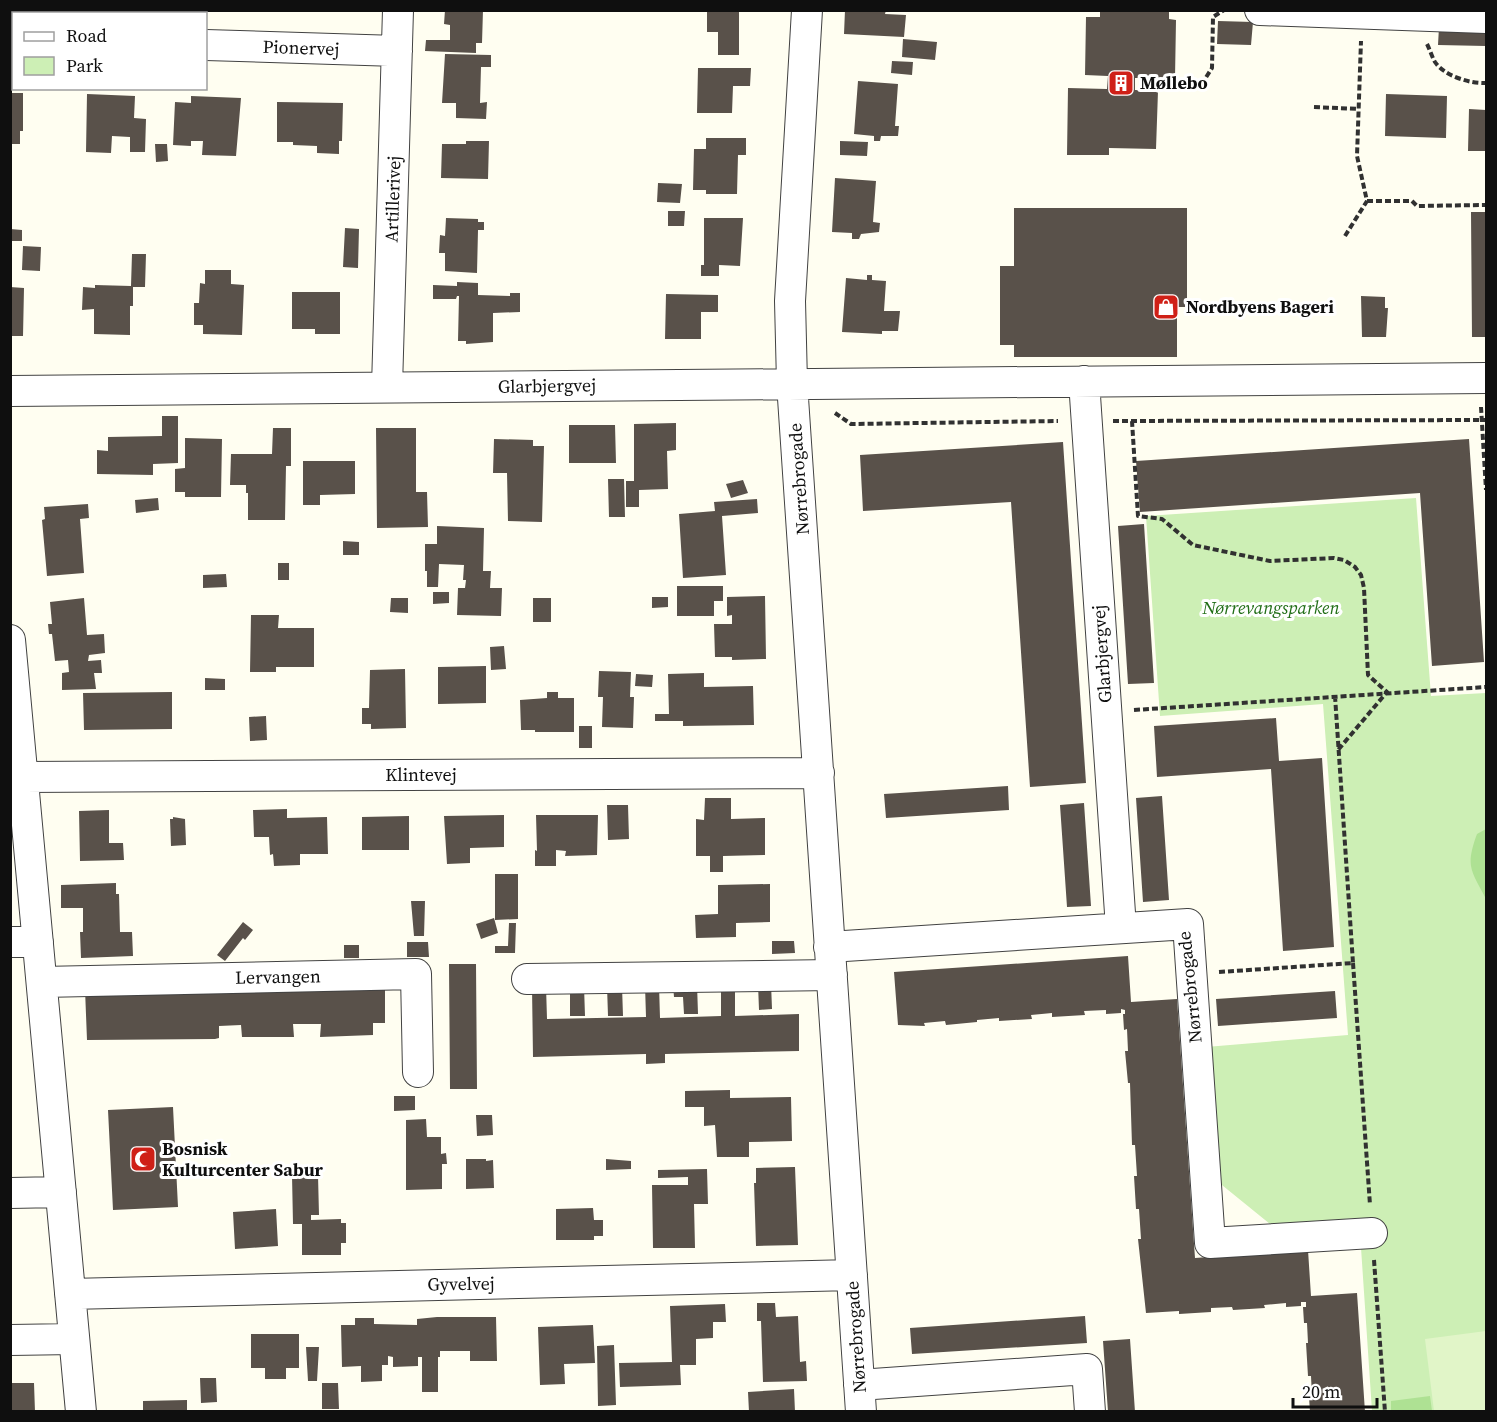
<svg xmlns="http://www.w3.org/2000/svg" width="1497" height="1422" font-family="'Source Serif 4',serif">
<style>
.green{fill:#cdefb5}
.forest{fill:#aee193}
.pitch{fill:#e1f5c8}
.building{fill:#59514a}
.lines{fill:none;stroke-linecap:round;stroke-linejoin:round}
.minor-casing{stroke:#424242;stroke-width:32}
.path{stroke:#313131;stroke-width:4;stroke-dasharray:6 3;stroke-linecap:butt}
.minor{stroke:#fff;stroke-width:30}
.labels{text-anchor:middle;stroke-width:6;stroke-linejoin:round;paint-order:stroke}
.street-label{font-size:18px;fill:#0f0f0f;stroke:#fff}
.poi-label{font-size:18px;font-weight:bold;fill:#0f0f0f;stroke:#fff;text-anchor:start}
.park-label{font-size:18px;font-style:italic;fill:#216e17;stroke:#fff}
</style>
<rect width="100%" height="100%" fill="#fffef1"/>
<path class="green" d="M1416 498 1431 696 1486 693V1411H1372L1359 1218 1270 1224 1217 1181 1206 1047 1348 1035 1323 704 1160 716 1146 516Z"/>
<path class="forest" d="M1486 829V899C1471 870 1465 867 1477 834Z
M1430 1396 1432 1411H1391V1401Z"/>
<path class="pitch" d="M1486 1331V1411H1434L1425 1339Z"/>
<path class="building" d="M164 10H181V14H164Z
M445 10H483L482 43H476V53L425 51 426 40H450V25L444 24Z
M707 10H739V55H718V32H707Z
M845 10H886L885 14 906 15 904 37 844 34Z
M1100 10H1169V19L1176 20 1175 78H1135V90L1158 91 1156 149 1109 148V155H1067L1068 88 1107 89 1108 76 1085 75 1086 17H1100Z
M1218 21 1253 22 1251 45 1217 44Z
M1439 27 1486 29V46L1438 45Z
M903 39 937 42 935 60 902 57Z
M445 54 491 55V67H481L480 103 487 102 486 119 456 118V103H442Z
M892 61 913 62 912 75 891 73Z
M698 68H751L750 86H733L732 113H697Z
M858 81 898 84 895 126H899L898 136H881L880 141H874V136L854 134Z
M10 93H23V131H20V144H10Z
M87 94 135 96 134 118 146 119 145 152H130V137L112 136 111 153 86 152Z
M1386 94 1447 96 1446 138 1385 136Z
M191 96 241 98 236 156 202 155 203 141H191V146L173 145 175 102 191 103Z
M277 102 343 103 342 141H339V154L317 153V146L293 145V142H277Z
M1469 109 1486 110V151H1468Z
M706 138H746V155H738L737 194H706V190H693L694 149H706Z
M466 141H489L488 179 441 178 442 144H466Z
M840 141 868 142 867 156 840 155Z
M155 144H167L168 161 156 162Z
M835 178 876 181 873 222 880 223 879 232 861 234 859 239H852V233L832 232Z
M658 183 682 184 680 203 657 202Z
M1014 208H1187V307H1177V357H1014V345H1000V266H1014Z
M668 211H685L684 226H668Z
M1471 212H1486V337H1472Z
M446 218 478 219V222H484V230H478L477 273 445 271V253H439L440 235 445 236Z
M704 218H743L740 266 719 265V276H701V265H704Z
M345 228 359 229 358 268 343 267Z
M10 229 22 230V241H10Z
M23 246 41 247 40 271 22 270Z
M132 254H146L145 287H133V306H130V335L94 334V309L82 310 83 287 95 288V285L131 286Z
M205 270H231V284L244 285 242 335 203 334V325H194V303H199L200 283 205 284Z
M867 275H872V280L886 281 884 311H900L898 331H882V334L842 332 846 278 867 280Z
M457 282 478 283V295L510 296V293H520V312L493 313V342L466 344V341H458L459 296H457L456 299H433V285L457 286Z
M10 287 24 288 23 336H10Z
M292 292H340V334H315V329H292Z
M666 294 718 295V312H701V339H665Z
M1361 296 1385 297V308H1388L1386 337H1362Z
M162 416H178V463L153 464V475L97 474V450L108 451V437L162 436Z
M676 423V450L667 451 668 489 639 490V507H626V481H634V424Z
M569 425H615L616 463H569Z
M273 428H291V466H286L285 520H248V493H246V485H230L231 454H272Z
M376 428H416V492H427L428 527 377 528Z
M185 438 222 439 221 497H185V492H175V469L185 468Z
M494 439 533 440V446H544L542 522 508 521 507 473H493Z
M1469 439 1484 662 1432 666 1420 493 1140 512 1136 461Z
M1063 442 1086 783 1030 787 1011 502 863 511 860 455Z
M303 461H355V494L320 495V505H303Z
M608 479H624L625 517H609Z
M743 480 748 493 731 498 726 484Z
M158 498 159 510 136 513 135 500Z
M757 499 758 513 722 516 726 575 683 578 679 514 715 511 714 502Z
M88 504 89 518 80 519 84 573 47 576 42 520 45 519 44 507Z
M1144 524 1154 683 1128 684 1118 526Z
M437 526 484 528 483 571H491L490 588H502L501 616 457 615 458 588H465L466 580H463L464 565 439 564 438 587H427V571H425V544H437Z
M343 541 359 542V555H343Z
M278 563H289V580H278Z
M226 574 227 587 203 588V575Z
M677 586H723V601H714V616H677Z
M433 592H449V603L433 604Z
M765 596 766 659 732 660V657H715L714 624H732V615L727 616V597Z
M652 597H668V607L652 608Z
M84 598 87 635 104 634 105 653 89 655 88 661 101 660 102 673H94L96 689 62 690V673L69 672 68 660 55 661 52 634H49L48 624H52L50 602Z
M391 598H408V613L390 612Z
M533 598H551V622H533Z
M251 615H279L278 628H314V667H276V672H250Z
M504 646 506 669 491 670 490 647Z
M486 666V703L438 704V667Z
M405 669 406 728 371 729V724H362V708H369L370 670Z
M599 671 631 672 630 697H634L633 728 602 727 603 697H598Z
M704 673V687L753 686 754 725 683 726V721H655V714H669L668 674Z
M636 674 653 675 652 687 635 686Z
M205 678 225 679V690H205Z
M172 692V729L84 730 83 693Z
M547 692H558V698H574V732H535V730H521L520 700 547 698Z
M266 716 267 740 250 741 249 717Z
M1276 718 1279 761 1322 758 1334 947 1283 951 1271 769 1157 777 1154 726Z
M579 726H592V748H579Z
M1008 786 1009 810 886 818 884 794Z
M1162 796 1169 900 1143 902 1136 798Z
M705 798H731V819L765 818V855L723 856V872H710V856H696V819L704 820Z
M1084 803 1091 906 1067 907 1060 805Z
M607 805H628L629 839 608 840Z
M287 809V818L327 817 328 854H300V865L274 866 273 854 270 855 269 837H254L253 810Z
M109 810V843H123L124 860 80 861 79 811Z
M504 815V847L470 848V863L447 864 444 816Z
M536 815H598L597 855 565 856 566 851 556 850V866H535V850L537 851Z
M409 816V850H362V817Z
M173 817 185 819 186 845 171 846 170 819H173Z
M495 874H518V919L495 920Z
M116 883V894H119L120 932H132L133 956 81 958 80 932H83V908H61V885Z
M770 884V922L736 923V937L696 938 695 915 718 914V885Z
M411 901H425L424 936H414Z
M494 918 498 933 481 939 476 924Z
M243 922 253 930 245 940 243 938 225 961 217 955Z
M509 923H516L515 953H495V946H508Z
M772 941H794L795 953 772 954Z
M407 942H428L429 957H407Z
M344 945H359V958H344Z
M1128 956 1131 1002 1177 999 1195 1258 1308 1250 1311 1296 1357 1293 1365 1412H1310L1309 1397 1312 1396 1311 1376H1308L1306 1343H1308L1307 1323H1304L1303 1307H1306V1302H1301V1306L1286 1307V1303L1264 1305 1265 1308 1233 1310 1232 1307 1211 1308V1312L1179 1314V1311L1146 1313 1138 1239H1141L1139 1209H1136L1134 1176H1137L1135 1145H1132L1130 1083H1128L1125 1051H1128L1127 1029 1124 1030 1123 1014H1125V1010L1121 1009V1013L1106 1014V1010L1084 1011 1085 1015 1052 1017V1013L1031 1015 1032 1019 999 1021V1018L977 1020V1022L946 1025 945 1021 924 1023 925 1026 898 1025 894 972Z
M449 964H476L477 1089H450Z
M771 983 772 1009 759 1010 758 984Z
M697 984 698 1014H684L683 997H674L673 985Z
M721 984H735V1016L799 1014V1051L665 1054V1063L646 1064V1054L533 1057 532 987 546 986 547 1019 646 1017 645 985H659L660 1018 721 1016Z
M570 986H584L585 1016H570Z
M607 986H622L623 1016H608Z
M85 989 385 990V1023H373V1035L320 1037 321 1024H293L294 1037H242L241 1025 219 1026V1038L215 1039 87 1040Z
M1335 991 1337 1018 1218 1026 1216 999Z
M730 1090V1098L791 1097 792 1141 749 1142V1157H717L715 1125 704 1126V1107H685V1091Z
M394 1096H415V1110L394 1111Z
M173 1107 178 1207 113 1210 108 1110Z
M476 1115H492L493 1135 477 1136Z
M426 1119 427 1137H441V1154L446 1153 447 1164H442V1189L406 1190V1120Z
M466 1159H486V1161L493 1160 494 1188 466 1189Z
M606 1159 631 1161V1169L606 1170Z
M795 1167 798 1245 756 1246 754 1183H756V1168Z
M707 1169 708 1204H694L695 1248H653L652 1185H688V1177L658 1178V1170Z
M292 1175H318L319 1215H311V1220L341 1219V1223H346V1243H341V1255H302V1224H293Z
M593 1208 594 1220H603V1236H594V1240H556V1209Z
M276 1209 278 1246 235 1249 233 1212Z
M757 1303H775L776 1317 798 1316 800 1362 806 1361 807 1381 763 1382 761 1321H757Z
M725 1304 726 1322H713V1338L696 1339V1365H680L681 1385 620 1387 619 1363 672 1362 670 1306Z
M1085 1316 1087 1343 912 1354 910 1328Z
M437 1317H496L497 1361H470V1351H440V1357H438V1392H422V1357H418V1366L393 1367V1357L388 1356V1365H382V1381L361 1382V1366L342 1367 341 1325H355V1318H374V1324L417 1325V1319Z
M593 1325 595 1363 564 1364 565 1384 540 1385 538 1327Z
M251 1334H299V1368H286V1379H265V1368H251Z
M1130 1339 1135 1412H1108L1103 1341Z
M614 1345 616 1405 598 1406 597 1346Z
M306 1347H319L317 1381H308Z
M200 1378H216L217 1402 201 1403Z
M10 1383H34L35 1412H10Z
M322 1383H338L339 1409H322Z
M794 1389 795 1412H749L748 1392Z
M187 1400V1412H143V1401Z"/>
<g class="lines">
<g class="minor-casing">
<path id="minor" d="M807 10 790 301 792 383 861 1412
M1260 10 1486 18
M10 39 14 40
M206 45 397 51
M1084 381 1121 928
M387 387 398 10
M10 391 1486 378
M10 640 81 1412
M23 777 819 773
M10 942H38
M829 947 1188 924 1210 1243 1372 1233
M527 979 832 975
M42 982 416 974 418 1072
M10 1193 61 1192
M70 1294 852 1275
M10 1340 74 1339
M859 1385 1087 1369 1090 1412"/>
</g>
<path class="path" d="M1427 44C1430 50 1432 57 1435 62 1444 76 1471 84 1486 83
M1155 83 1203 82 1212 68 1213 17 1224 10
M1314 107 1359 109
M1367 201H1412L1417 206 1486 205
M1345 236 1367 201 1357 156 1361 41
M1481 407 1486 490
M835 413 851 424 1058 421
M1113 421 1486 420
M1132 421 1138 516 1162 519 1193 545 1270 561 1334 558 1344 560 1355 567 1361 575 1364 588 1368 675 1387 692 1338 750
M1134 710 1486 687
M1353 963 1370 1205
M1219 972 1353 963 1335 696
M1374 1260 1385 1412"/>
<use href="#minor" class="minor"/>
</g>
<defs>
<g id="building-square" transform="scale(1.35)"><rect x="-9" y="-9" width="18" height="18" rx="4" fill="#cf2017" stroke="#fff"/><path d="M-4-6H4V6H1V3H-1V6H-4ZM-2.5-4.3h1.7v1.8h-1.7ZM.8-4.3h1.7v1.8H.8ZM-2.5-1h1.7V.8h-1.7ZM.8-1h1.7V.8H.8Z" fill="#fff"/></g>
<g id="shop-square" transform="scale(1.35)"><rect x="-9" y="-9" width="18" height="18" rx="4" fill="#cf2017" stroke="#fff"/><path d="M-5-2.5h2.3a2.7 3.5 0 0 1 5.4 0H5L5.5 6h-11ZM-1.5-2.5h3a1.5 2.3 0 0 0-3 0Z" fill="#fff"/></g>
<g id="mosque-square" transform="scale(1.35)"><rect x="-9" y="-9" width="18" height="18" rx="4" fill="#cf2017" stroke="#fff"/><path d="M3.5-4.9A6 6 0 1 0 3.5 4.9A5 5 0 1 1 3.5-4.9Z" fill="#fff"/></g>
</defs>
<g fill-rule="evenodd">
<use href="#building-square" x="1121" y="83"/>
<use href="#shop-square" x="1166" y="307"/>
<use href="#mosque-square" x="143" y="1159"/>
</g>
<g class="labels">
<g class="street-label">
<text transform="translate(301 48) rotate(2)" y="6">Pionervej</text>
<text transform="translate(393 199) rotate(-88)" y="6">Artillerivej</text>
<text transform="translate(547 386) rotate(-1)" y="6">Glarbjergvej</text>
<text transform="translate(799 479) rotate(-94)" y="6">Nørrebrogade</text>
<text transform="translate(1102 654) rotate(-94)" y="6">Glarbjergvej</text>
<text x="421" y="781">Klintevej</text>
<text transform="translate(278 977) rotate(-1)" y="6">Lervangen</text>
<text transform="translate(1190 987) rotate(-96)" y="6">Nørrebrogade</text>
<text transform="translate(461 1284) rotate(-1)" y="6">Gyvelvej</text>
<text transform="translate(856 1337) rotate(-94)" y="6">Nørrebrogade</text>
</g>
<g class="poi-label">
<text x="1140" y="89">Møllebo</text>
<text x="1186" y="313">Nordbyens Bageri</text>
<text x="162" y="1155">Bosnisk<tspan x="162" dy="21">Kulturcenter Sabur</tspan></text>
</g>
<g class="park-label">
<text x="1271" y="614">Nørrevangsparken</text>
</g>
</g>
<rect width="1497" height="1422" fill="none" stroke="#0f0f0f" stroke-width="24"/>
<rect x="12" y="12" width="195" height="78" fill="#ffffff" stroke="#9f9f9f" stroke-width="1.5"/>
<rect x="24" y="32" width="30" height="9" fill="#ffffff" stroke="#9f9f9f" stroke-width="1.5"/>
<text x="66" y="42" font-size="18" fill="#0f0f0f">Road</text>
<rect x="24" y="57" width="30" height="18" fill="#cdefb5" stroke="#9f9f9f" stroke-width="1.5"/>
<text x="66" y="72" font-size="18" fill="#0f0f0f">Park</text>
<path d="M1293 1398v9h84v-9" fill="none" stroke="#0f0f0f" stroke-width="3"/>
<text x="1302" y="1398" font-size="18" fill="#0f0f0f" stroke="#ffffff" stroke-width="4.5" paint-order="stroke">20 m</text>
</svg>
